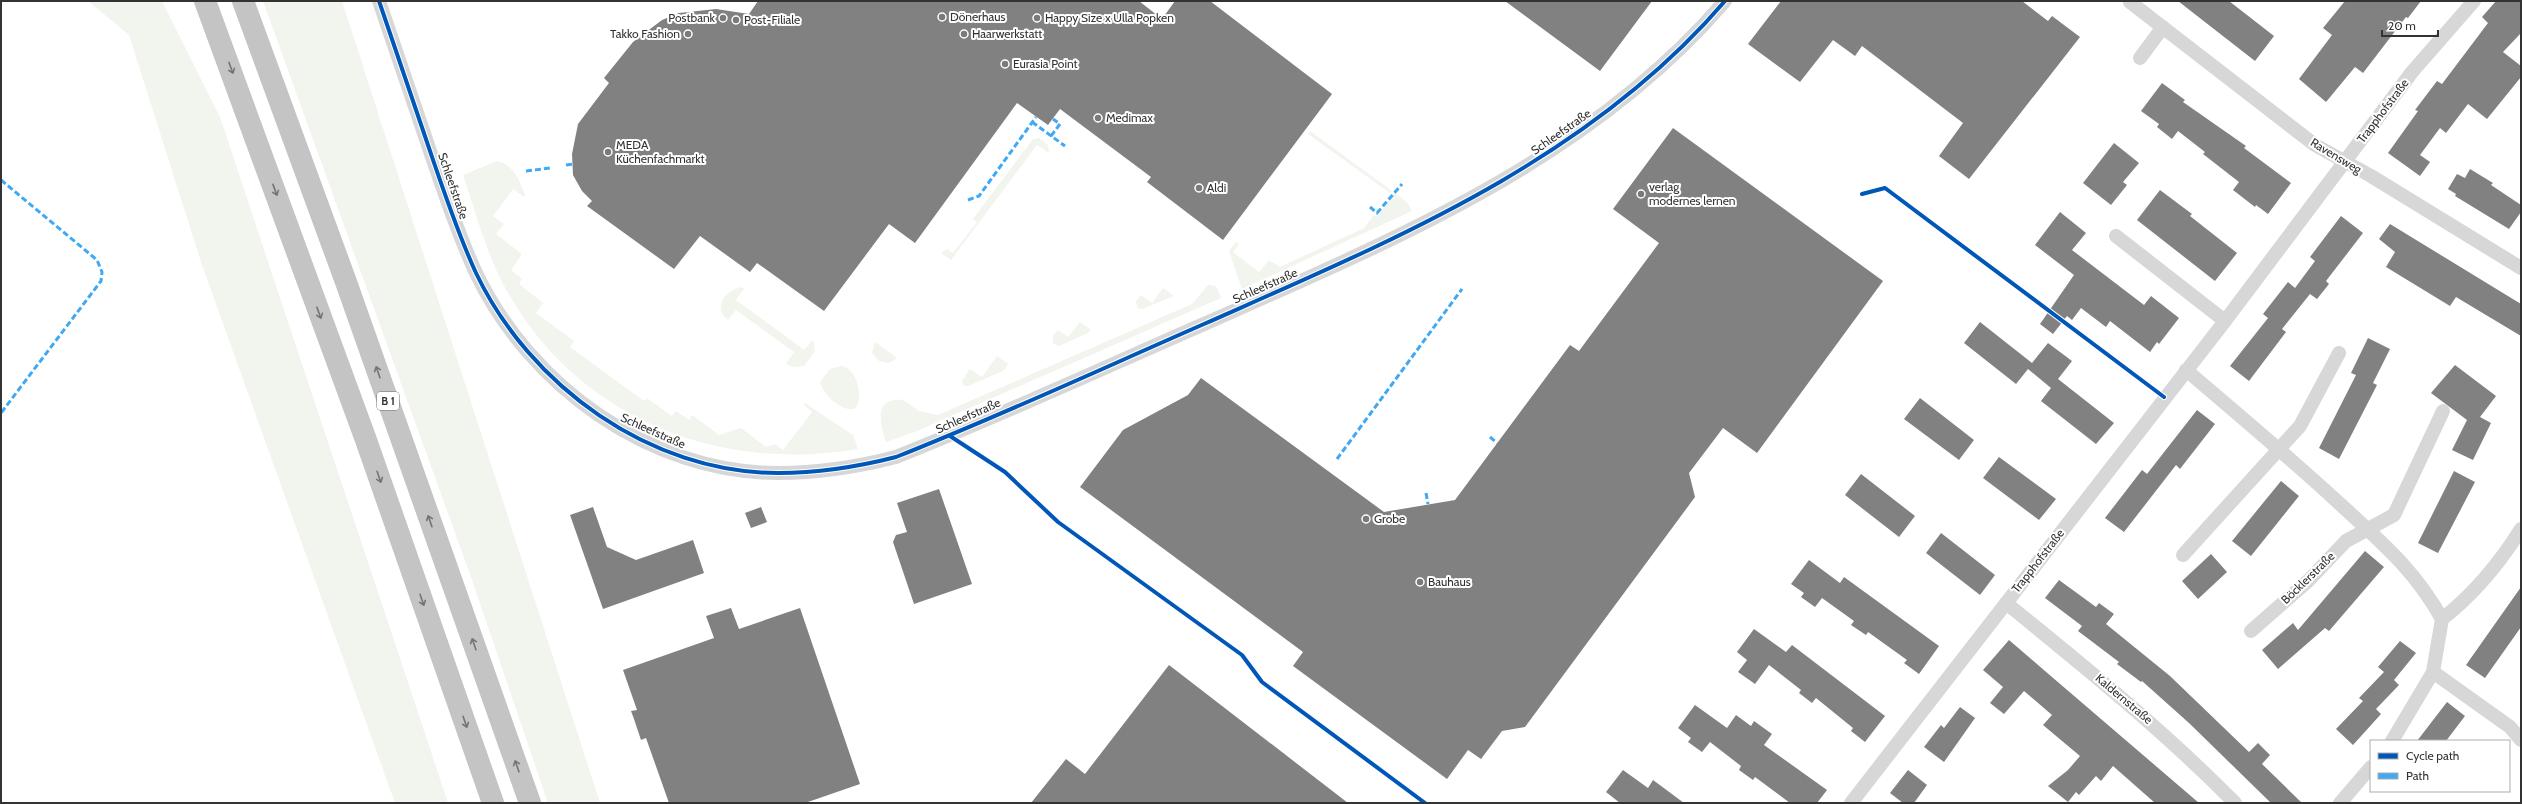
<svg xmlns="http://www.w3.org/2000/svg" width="2522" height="804" font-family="Cabin,sans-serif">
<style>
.green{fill:#f1f5ed}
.building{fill:#818181}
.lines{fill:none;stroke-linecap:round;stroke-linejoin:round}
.street{stroke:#d7d7d7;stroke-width:14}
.highway{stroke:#c4c4c4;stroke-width:22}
.quiet{stroke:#3fa9f5;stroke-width:3;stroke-dasharray:6 3;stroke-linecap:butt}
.cycleway-casing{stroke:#fff;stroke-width:6}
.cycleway{stroke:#0057b8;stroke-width:4}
.oneway{stroke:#747474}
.poi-dot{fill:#7a7a7a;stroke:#fff;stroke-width:1.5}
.labels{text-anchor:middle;stroke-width:4;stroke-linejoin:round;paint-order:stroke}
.shield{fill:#fff;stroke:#707070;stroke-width:1}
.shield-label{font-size:11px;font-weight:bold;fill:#333}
.poi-label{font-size:12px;fill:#333;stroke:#fff;text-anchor:start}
.street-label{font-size:12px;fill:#333;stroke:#fff}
</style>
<rect width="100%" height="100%" fill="#fff"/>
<path class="green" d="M88 1H162L220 117 448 803H395L202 265 129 35Z
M263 1H342L600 803H548L471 577Z
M1310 131 1392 191 1390 193 1308 134Z
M1039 138 1048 145 1049 153 1037 145 951 260 941 253 947 249 953 253 977 222 973 219 1033 139Z
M497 161C513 164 520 181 525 195L524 197 513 189 493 216 504 224 496 234 522 254 511 270 522 279 519 284 543 303 536 313 574 341 570 347 644 401 647 398 672 416 676 411 689 420 692 415 719 435 741 428 766 447 775 444 783 450 812 412 804 405 805 403 853 435 858 449C718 473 578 418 507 291 487 256 476 213 463 175Z
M1395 193 1407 202 1412 211 1242 289 1229 251 1236 242 1239 244 1233 252 1259 272 1269 260 1280 267 1364 228 1374 215 1377 217Z
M1208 285 1216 286 1221 298 917 431 886 442C880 423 873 397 903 400L919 411 938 415 1192 304Z
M742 287 744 289 736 300 804 350 813 340 815 351 804 366 794 367 786 364 794 352 736 310 728 320C712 308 725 290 742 287Z
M1163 288 1174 296 1142 309 1137 308 1136 301 1141 295 1152 303Z
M1080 322 1091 330 1088 333 1059 346 1053 343V335L1058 330 1068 337Z
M875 342 897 358 889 363 879 361 872 353Z
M997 356 1008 364 1003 371 968 386H964L962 381 970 369 982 377Z
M842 366C859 370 864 402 854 409 840 411 823 394 820 382L830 369Z"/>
<path class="building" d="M758 1H1139L1162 19 1175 1H1210L1332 94 1223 240 1147 182 1151 177 1060 109 1048 125 1017 103 915 243 889 224 824 311 757 263 750 272 700 236 674 269 587 206 592 201 582 191 573 175 572 154 578 124 609 83 604 78 633 42 662 20 679 13 716 9 749 14Z
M1505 1H1652L1600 71Z
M1781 1H2022L2048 21 2052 16 2080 37 1969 179 1939 156 1963 123 1862 46 1855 56 1833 40 1800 82 1748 44Z
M2178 1H2229L2274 36 2255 61Z
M2345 1H2421L2408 18 2406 17 2363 73 2355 67 2326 102 2299 79 2332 35 2323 28Z
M2496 1H2521V33L2503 52 2521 66V77L2487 119 2468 104 2446 133 2440 128 2420 155 2430 162 2420 176 2388 153 2418 111 2415 110 2437 81 2442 84 2488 23 2482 17Z
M2162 83 2185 100 2183 102 2246 146 2244 148 2291 183 2268 214 2256 205 2255 207 2233 190 2239 182 2203 154 2205 152 2178 131 2172 139 2157 127 2159 124 2141 111Z
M1673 128 1883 281 1757 453 1723 428 1689 473 1695 497 1525 727 1502 731 1481 759 1468 750 1447 779 1293 666 1303 652 1080 487 1123 430 1188 395 1201 378 1384 512 1455 500 1570 345 1579 351 1659 243 1613 209Z
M2114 143 2139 163 2123 182 2127 185 2111 205 2083 183Z
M2470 169 2493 183 2491 185 2521 205V212L2509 229 2455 196 2456 194 2448 189 2457 174 2465 178Z
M2160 190 2192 214 2190 216 2237 253 2215 281 2137 220Z
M2060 212 2086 233 2072 250 2144 305 2151 296 2179 318 2159 344 2157 342 2150 352 2110 321 2106 327 2081 308 2072 320 2067 316 2053 334 2040 324 2074 275 2035 245Z
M2341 216 2363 233 2326 281 2329 284 2317 299 2310 294 2282 329 2286 332 2249 381 2230 366 2268 318 2263 314 2288 282 2295 288 2315 261 2310 257Z
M2390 224 2521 304V336L2456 297 2450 306 2386 267 2395 252 2379 239Z
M1980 322 2032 363 2048 343 2072 361 2058 379 2114 423 2096 444 2041 401 2054 384 2051 388 2028 369 2016 384 1964 343Z
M2368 338 2390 349 2373 383 2377 385 2339 459 2319 448 2356 375 2351 373Z
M2455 365 2496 396 2480 417 2491 423 2473 460 2452 450 2467 420 2431 393Z
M1920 398 1974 440 1959 460 1904 419Z
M2197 410 2215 424 2180 469 2176 465 2124 532 2105 518 2142 470 2147 474Z
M1999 457 2056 499 2039 520 1983 478Z
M2454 471 2475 482 2438 553 2418 543Z
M1861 474 1915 516 1899 537 1845 495Z
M2281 481 2299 496 2251 556 2232 541Z
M939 489 972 584 914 604 893 542 896 535 907 532 897 503Z
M593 507 607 547 636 560 693 540 704 573 603 609 570 515Z
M761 507 767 522 751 528 745 513Z
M1941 533 1995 575 1980 595 1926 553Z
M2365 551 2384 567 2329 631 2325 628 2278 669 2262 650 2293 623 2298 630Z
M2211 554 2227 572 2198 599 2182 581Z
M1809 560 1840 583 1844 577 1939 646 1919 674 1904 663 1907 660 1868 632 1866 635 1851 625 1854 621 1822 598 1815 607 1801 597 1804 593 1791 584Z
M2059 580 2096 607 2099 603 2114 614 2106 624 2170 676 2249 752 2258 743 2270 755 2262 764 2302 803H2271L2189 723 2142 681 2141 682 2117 664 2119 662 2078 631 2082 626 2045 598Z
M2521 587V627L2485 678 2466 665Z
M731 608 739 629 800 608 860 784 805 803H669L646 738 641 740 634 719 631 711 637 710 623 670 714 638 706 616Z
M1754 629 1786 652 1792 645 1885 716 1865 742 1851 731 1853 728 1816 698 1812 703 1799 693 1801 690 1769 665 1755 684 1738 672 1747 660 1737 652Z
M2009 640 2045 671 2199 803H2155L2113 766 2101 781 2096 776 2079 795 2076 792 2068 802 2048 786 2068 770 2080 756 2043 725 2052 715 2024 691 2004 714 1990 703 2003 687 1983 670Z
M2400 641 2416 653 2394 680 2399 685 2376 709 2381 714 2353 745 2336 729 2363 701 2359 698 2384 672 2378 667Z
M1169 665 1348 803H1031L1066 759 1085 774Z
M2447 702 2465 716 2446 741H2417Z
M1695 705 1727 728 1736 715 1751 726 1754 721 1772 734 1764 745 1827 790 1817 803H1790L1755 777 1753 780 1739 770 1741 766 1710 742 1702 752 1688 742 1691 738 1678 728Z
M1960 707 1975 718 1944 762 1924 747 1941 725 1944 728Z
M1623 770 1648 788 1653 780 1684 803H1620L1606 792Z
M1908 770 1927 785 1914 803H1903L1890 793Z"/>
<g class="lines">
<path class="street" d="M379 1C396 51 413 101 430 151 444 192 458 234 476 273 530 386 650 473 778 473 818 473 857 467 896 457 1000 416 1101 369 1204 324 1391 241 1588 161 1725 1
M2130 2 2315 145 2371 176 2521 268
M2140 58 2163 27
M2116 236 2225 321
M2186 370C2238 414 2290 458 2340 504 2381 542 2414 569 2442 619
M2183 555 2300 426 2339 353
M2006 603C2085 667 2163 730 2235 803
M2251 631 2308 581 2346 541 2394 515 2443 411
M2433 672 2510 727 2521 740
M2392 741 2433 672 2442 619C2474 594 2499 564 2521 529
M1851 803 2225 321 2412 72 2474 1
M2340 803 2371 767"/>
<path class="highway" d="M205 1 366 440 493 803
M243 1 346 282 530 803"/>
<path class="quiet" d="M1032 122 1065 146
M1051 136 1060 124 1053 119
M566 165 573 164
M526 171 550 168
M1 180 97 260 102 272 101 281 1 413
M968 200 979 196 1036 117
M1370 207 1377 213 1402 184
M1490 437 1497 443
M1337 459 1462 289
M1426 493 1428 504"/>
<g class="cycleway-casing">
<path id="cycleway" d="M379 1C396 51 413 101 430 151 444 192 458 234 476 273 530 386 650 473 778 473 818 473 857 467 896 457 1000 416 1101 369 1204 324 1391 241 1588 161 1725 1
M1862 194 1885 188 2164 397
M950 436 1005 472 1058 522 1242 655 1262 682 1425 803"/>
</g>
<use href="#cycleway" class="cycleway"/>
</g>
<defs><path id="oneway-shaft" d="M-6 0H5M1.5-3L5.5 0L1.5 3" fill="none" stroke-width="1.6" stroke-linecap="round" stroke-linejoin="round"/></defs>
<g class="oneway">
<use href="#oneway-shaft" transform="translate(231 68) rotate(70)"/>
<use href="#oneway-shaft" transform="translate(275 190) rotate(70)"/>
<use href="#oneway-shaft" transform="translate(319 313) rotate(70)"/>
<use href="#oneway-shaft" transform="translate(378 372) rotate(-109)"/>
<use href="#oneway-shaft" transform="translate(379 477) rotate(71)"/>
<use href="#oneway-shaft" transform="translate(430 521) rotate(-109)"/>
<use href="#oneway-shaft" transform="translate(422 600) rotate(71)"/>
<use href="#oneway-shaft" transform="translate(474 644) rotate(-109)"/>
<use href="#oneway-shaft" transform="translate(465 722) rotate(71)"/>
<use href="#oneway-shaft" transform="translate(517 766) rotate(-109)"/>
</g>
<g class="poi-dot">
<circle cx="942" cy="17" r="4"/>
<circle cx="723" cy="18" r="4"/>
<circle cx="1037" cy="18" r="4"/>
<circle cx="736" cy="20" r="4"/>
<circle cx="688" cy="34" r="4"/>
<circle cx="964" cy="34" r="4"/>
<circle cx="1005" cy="64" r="4"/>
<circle cx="1098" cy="118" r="4"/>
<circle cx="608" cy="152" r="4"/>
<circle cx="1199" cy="188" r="4"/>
<circle cx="1641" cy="194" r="4"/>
<circle cx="1366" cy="519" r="4"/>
<circle cx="1420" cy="582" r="4"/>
</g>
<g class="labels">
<rect class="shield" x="377" y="392" width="22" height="18" rx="3"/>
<g class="shield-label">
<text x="388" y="405">B 1</text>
</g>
<g class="poi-label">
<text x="950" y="21">Dönerhaus</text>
<text x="715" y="22" text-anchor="end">Postbank</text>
<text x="1045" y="22">Happy Size x Ulla Popken</text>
<text x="744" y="24">Post-Filiale</text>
<text x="680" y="38" text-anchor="end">Takko Fashion</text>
<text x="972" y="38">Haarwerkstatt</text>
<text x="1013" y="68">Eurasia Point</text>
<text x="1106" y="122">Medimax</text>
<text x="616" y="149">MEDA<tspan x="616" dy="14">Küchenfachmarkt</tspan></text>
<text x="1649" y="191">verlag<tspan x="1649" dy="14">modernes lernen</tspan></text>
<text x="1207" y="192">Aldi</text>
<text x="1374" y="523">Grobe</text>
<text x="1428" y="586">Bauhaus</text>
</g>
<g class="street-label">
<text transform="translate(2383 111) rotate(-53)" y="4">Trapphofstraße</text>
<text transform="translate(1561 132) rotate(-35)" y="4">Schleefstraße</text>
<text transform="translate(2336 156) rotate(31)" y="4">Ravensweg</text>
<text transform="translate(453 186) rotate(71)" y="4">Schleefstraße</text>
<text transform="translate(1265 286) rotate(-24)" y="4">Schleefstraße</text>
<text transform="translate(968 416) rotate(-24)" y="4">Schleefstraße</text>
<text transform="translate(653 431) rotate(24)" y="4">Schleefstraße</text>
<text transform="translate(2038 561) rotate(-52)" y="4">Trapphofstraße</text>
<text transform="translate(2308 578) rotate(-44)" y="4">Böcklerstraße</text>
<text transform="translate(2124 699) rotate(40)" y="4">Kaldernstraße</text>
</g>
</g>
<rect width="2522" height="804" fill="none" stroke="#333333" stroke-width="4"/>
<rect x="2370" y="740" width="140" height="52" fill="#ffffff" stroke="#adadad"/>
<rect x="2378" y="753" width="20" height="6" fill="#0057b8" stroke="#adadad"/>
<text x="2406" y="760" font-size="12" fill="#333333">Cycle path</text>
<rect x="2378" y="773" width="20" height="6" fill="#3fa9f5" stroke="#adadad"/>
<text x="2406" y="780" font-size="12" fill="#333333">Path</text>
<path d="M2382 30v6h56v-6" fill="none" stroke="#333333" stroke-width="2"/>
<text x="2388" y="30" font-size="12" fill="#333333" stroke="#ffffff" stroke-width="3" paint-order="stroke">20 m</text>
</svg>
